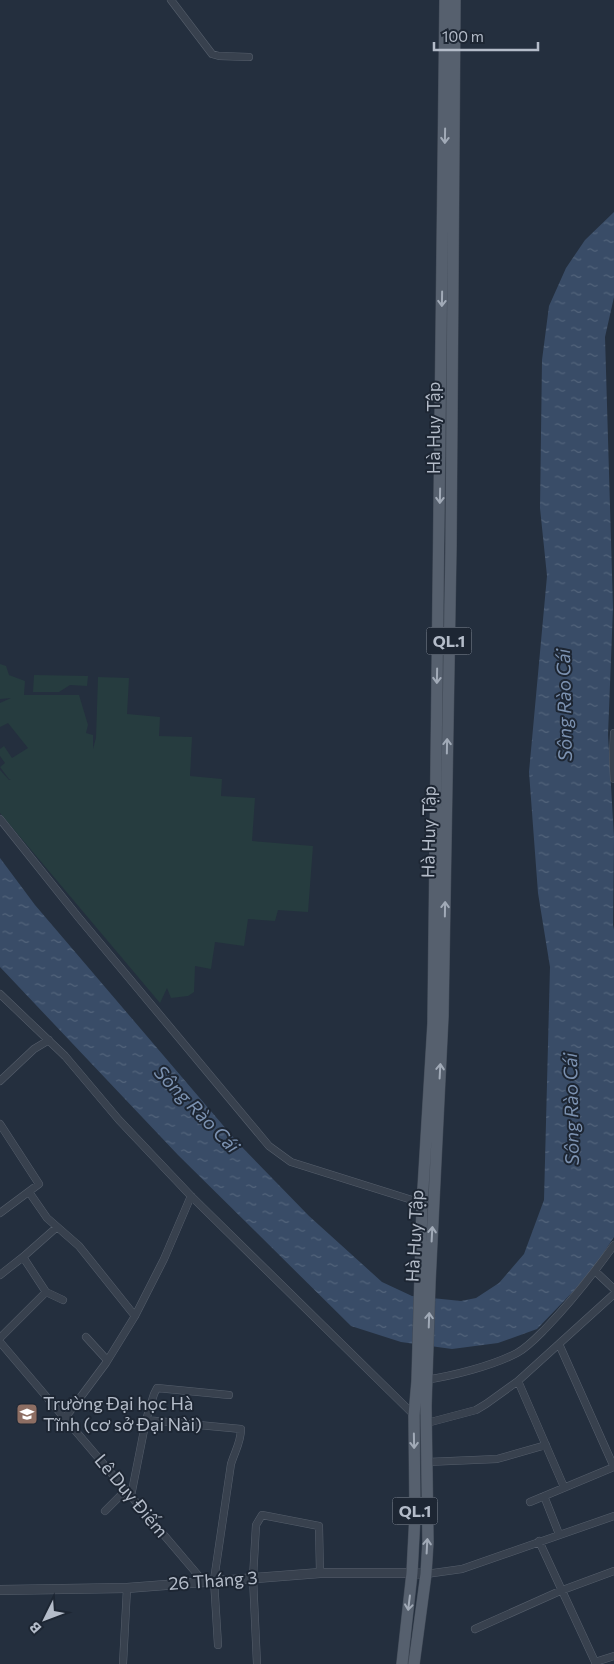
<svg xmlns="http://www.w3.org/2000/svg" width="614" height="1664" font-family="Commissioner,sans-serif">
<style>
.grass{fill:#263c3f}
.water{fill:url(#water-ripples)}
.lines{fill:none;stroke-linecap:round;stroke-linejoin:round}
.minor-casing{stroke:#565f6c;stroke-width:8}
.tertiary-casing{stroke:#565f6c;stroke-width:10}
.primary-casing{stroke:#414a57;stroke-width:12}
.minor{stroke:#38414e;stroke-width:7}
.tertiary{stroke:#38414e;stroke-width:9}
.primary{stroke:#56606e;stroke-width:11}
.oneway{stroke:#a1aab7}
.labels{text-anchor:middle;stroke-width:4;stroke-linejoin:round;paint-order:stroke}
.shield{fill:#1d2633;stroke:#878f9c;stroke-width:1}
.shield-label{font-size:16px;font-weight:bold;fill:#b4bcc9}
.street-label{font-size:18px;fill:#b4bcc9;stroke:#1d2633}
.poi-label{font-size:18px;fill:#b4bcc9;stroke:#1d2633;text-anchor:start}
.water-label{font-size:19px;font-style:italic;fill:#7c92b1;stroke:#1d2633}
</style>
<defs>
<pattern id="water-ripples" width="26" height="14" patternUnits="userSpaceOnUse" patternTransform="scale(1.25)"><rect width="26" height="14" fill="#394c67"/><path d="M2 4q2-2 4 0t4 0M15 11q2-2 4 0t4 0" fill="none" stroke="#53647b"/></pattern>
</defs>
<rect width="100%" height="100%" fill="#242f3e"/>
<path class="grass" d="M0 664 6 666 9 675 25 681 24 695H79L88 725 86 733 93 735V749L96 738 98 677 129 678 127 714 160 717 159 736 192 737 190 776 222 779 221 796 255 798 252 841 313 846 308 912 278 910 275 921 248 919 244 946 215 942 211 969 195 966 194 992 188 996 171 998 167 988 160 1003 0 813V770L9 780 11 779H9L0 767 5 763 0 756V749L4 746 12 758 28 748 8 723 0 727V703L11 698 0 699Z
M34 675 88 676 87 686 70 685 59 692H33Z"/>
<path class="water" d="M614 212V297L605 337 613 608 608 735 614 837 613 925 614 930V1237L589 1275 537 1329 498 1343 452 1349 401 1342 351 1326 178 1155 0 967V858L35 905 239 1144 309 1216 382 1282 412 1296 461 1301 476 1298 499 1283 524 1254 544 1200 550 967 538 893 529 772 547 576 540 508 542 360 549 306 566 268 585 240Z"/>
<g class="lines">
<g class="minor-casing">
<path id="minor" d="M171 0 212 54 219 56 249 57
M614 733 613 758 614 779
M0 819 79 918 269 1146 291 1162 412 1200 422 1205
M0 994 65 1056 119 1120 191 1196 414 1415
M0 1081 34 1049 49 1040
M0 1124 39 1184 0 1213
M29 1192 47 1218 79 1246 135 1316
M23 1257 46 1292 63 1300
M595 1271 614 1289
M0 1275 23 1257 57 1227
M86 1337 107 1360
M0 1338 46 1292
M0 1342 203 1581
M559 1344 614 1467
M425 1380C452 1376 492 1366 517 1353 528 1347 537 1337 546 1328 571 1302 593 1274 614 1245
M518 1381 564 1487
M65 1418 106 1363 135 1316 164 1259 191 1196
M146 1420 154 1394 157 1388 229 1395
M427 1423 476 1410 486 1404 518 1381 614 1294
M427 1462 497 1459 546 1445
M131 1496 146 1420 241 1429C241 1442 235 1451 231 1464L214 1580 218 1645
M544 1496 559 1534
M530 1502 614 1467
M105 1511 126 1490
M539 1541 596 1664
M426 1574 462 1569 614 1516
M475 1629 560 1591 614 1571
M595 1662 614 1656
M123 1664 127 1588
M257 1664 253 1578 256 1525 262 1515 319 1526 320 1573"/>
</g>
<g class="tertiary-casing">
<path id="tertiary" d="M0 1590 127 1588 320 1573H412L426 1574"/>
</g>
<g class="primary-casing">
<path id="primary" d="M402 1664 412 1573 415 1515 414 1415 417 1381 422 1205 433 1023 445 0
M414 1664 426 1574 428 1542 426 1406 430 1282 443 1016 451 546 455 0"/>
</g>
<use href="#minor" class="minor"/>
<use href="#tertiary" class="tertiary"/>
<use href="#primary" class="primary"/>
</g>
<defs><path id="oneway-shaft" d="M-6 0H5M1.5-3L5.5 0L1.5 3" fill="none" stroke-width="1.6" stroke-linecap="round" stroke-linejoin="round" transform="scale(1.25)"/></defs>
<g class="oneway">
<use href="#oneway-shaft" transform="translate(445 136) rotate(91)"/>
<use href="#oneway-shaft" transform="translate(442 299) rotate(91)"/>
<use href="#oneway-shaft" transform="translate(440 496) rotate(91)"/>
<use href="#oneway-shaft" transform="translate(437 676) rotate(91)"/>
<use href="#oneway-shaft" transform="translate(447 746) rotate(-89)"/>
<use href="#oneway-shaft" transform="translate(445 909) rotate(-89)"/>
<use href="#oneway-shaft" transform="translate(440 1071) rotate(-87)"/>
<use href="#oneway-shaft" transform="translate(432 1234) rotate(-87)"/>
<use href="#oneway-shaft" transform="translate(429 1320) rotate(-88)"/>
<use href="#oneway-shaft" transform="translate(414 1441) rotate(89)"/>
<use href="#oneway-shaft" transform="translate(427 1546) rotate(-87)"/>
<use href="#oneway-shaft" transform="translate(409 1603) rotate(97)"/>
</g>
<defs>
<g id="university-square" transform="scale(1.125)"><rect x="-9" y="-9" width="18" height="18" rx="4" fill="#8d6e63" stroke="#1d2633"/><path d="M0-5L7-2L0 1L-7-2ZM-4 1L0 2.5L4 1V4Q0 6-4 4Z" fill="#fff"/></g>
</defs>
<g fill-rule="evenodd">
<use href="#university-square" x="27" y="1414"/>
</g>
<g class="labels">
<g class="shield">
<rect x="426.5" y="627.5" width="45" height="27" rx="4"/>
<rect x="392.5" y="1497.5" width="45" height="27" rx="4"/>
</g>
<g class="shield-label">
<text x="449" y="647">QL.1</text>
<text x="415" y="1517">QL.1</text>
</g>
<g class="street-label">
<text transform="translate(434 428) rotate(-90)" y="6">Hà Huy Tập</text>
<text transform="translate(429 832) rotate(-89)" y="6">Hà Huy Tập</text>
<text transform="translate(415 1236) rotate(-87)" y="6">Hà Huy Tập</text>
<text transform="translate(131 1496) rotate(50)" y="6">Lê Duy Điếm</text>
<text transform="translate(213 1581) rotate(-4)" y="6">26 Tháng 3</text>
</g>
<g class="poi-label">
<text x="43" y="1410">Trường Đại học Hà<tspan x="43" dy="21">Tĩnh (cơ sở Đại Nài)</tspan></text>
</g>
<g class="water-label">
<text transform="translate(564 705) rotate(-91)" y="7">Sông Rào Cái</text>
<text transform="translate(197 1109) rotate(46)" y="7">Sông Rào Cái</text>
<text transform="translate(571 1109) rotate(-91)" y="7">Sông Rào Cái</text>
</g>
</g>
<g transform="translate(45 1619) rotate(228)" stroke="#1d2633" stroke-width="4" paint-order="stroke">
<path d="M0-4L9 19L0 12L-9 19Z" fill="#b4bcc9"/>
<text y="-8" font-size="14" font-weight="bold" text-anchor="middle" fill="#b4bcc9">B</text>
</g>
<path d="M434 42v8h104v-8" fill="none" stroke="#b4bcc9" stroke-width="2.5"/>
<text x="442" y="42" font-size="15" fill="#b4bcc9" stroke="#1d2633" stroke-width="4" paint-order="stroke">100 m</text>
</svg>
